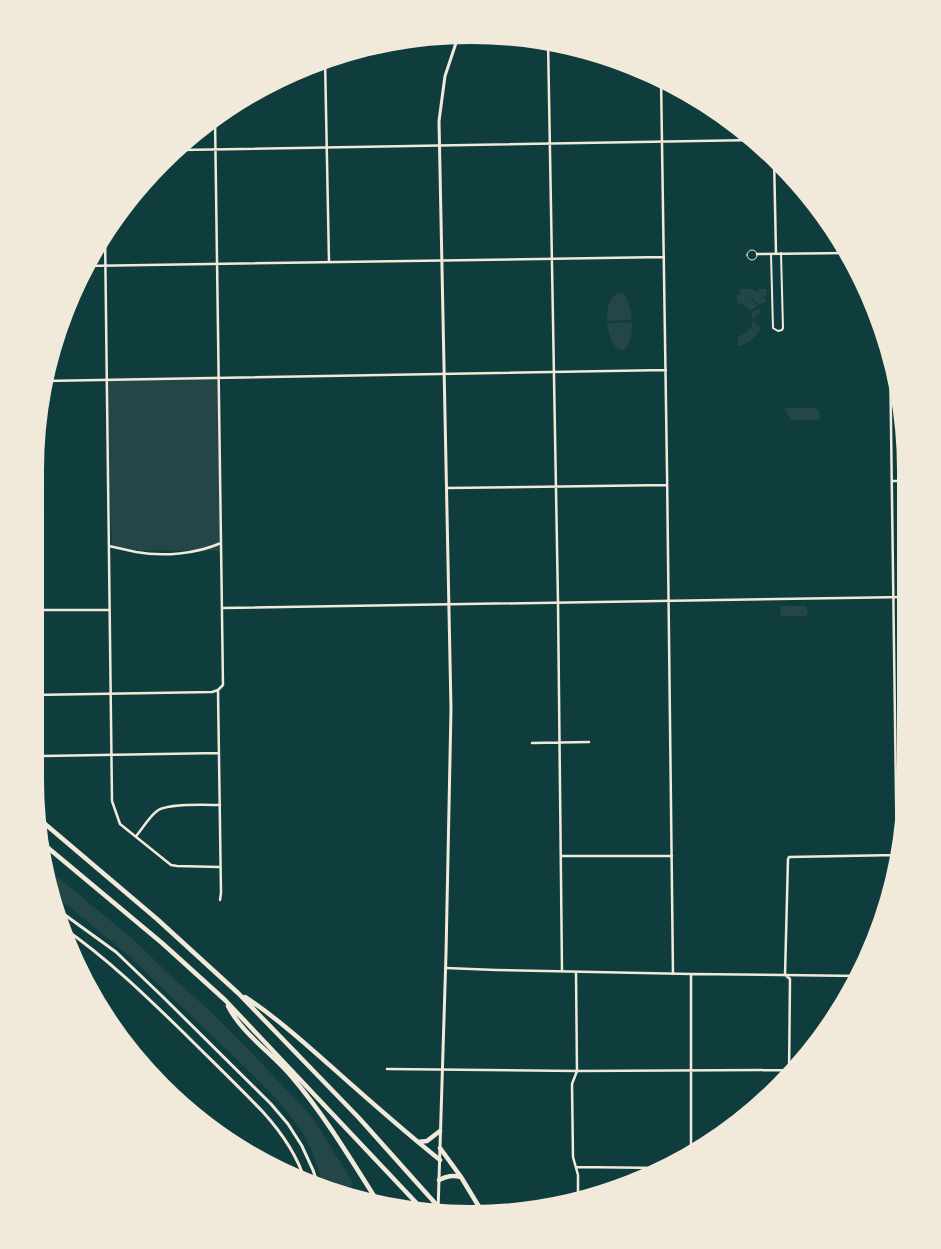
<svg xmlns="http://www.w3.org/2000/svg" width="941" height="1249" font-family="Lato,sans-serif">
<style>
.green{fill:#244646}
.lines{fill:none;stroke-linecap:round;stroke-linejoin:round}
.service{stroke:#f1e9da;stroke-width:1}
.pedestrian{stroke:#f1e9da;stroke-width:2}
.minor{stroke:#f1e9da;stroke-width:2.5}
.secondary{stroke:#f1e9da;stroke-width:3}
.motorway{stroke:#f1e9da;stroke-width:4.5}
.rim{fill:none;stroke:#f1e9da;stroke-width:6}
</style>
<rect width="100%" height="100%" fill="#0f3d3e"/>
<path class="green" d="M740 289H751L759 293 758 289H766V298L761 295 767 301 759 305 753 299 744 295 750 298 758 306 750 310 743 304 737 303V294L743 295 740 294Z
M618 293 624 294C629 301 631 311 632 320L607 321C607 310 608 298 618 293Z
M759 308 761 313 756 315 754 320 756 325 761 327 759 332H758C753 340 747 344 738 346V337L746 333 750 328 757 331 751 327 753 320 751 313Z
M632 322C633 358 612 360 607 323Z
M220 376 218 417 220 551 137 550 112 546 105 378Z
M784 408H814L819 411 820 419 819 420H791Z
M780 606H806L808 613 806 616H781Z
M44 866 134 940 175 980 209 1010 247 1048 313 1118 352 1181 351 1190 339 1184 332 1190 324 1188 312 1151 301 1130 282 1105 257 1079 127 954 47 889Z"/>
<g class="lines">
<path class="service" d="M747 255a5 5 0 1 1 10 0a5 5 0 1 1-10 0Z"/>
<path class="pedestrian" d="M771 254 773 328 778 331 782 330 783 328 781 253"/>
<path class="minor" d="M548 40 558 602 562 971
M325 59 329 262
M661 78 667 470 673 974
M215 118 223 685 218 690 221 893 220 900
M181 150 755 140
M774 156 776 254
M105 233 112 801 120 824 171 865 177 866 220 867
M757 254 847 253
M84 266 664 257
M890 352 897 867
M44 381 666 370
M892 481H905
M447 488 667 485
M109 546C118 548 127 550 136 552 163 557 196 554 221 543
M222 608 905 597
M33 610H109
M33 695 212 692 218 690
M532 743 589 742
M33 754 36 756H43L219 753
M137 835C143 828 149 817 157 811 167 803 206 805 220 805
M561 856H672
M446 968 496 970 691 974 860 976
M576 972 577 1071 572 1084 573 1157 578 1175V1200
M849 976V999
M387 1069 577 1071 789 1070
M789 1077 790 979 785 975 788 859 789 857 897 855
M691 1154V974
M576 1167 662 1168"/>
<path class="secondary" d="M54 907 116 952 163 997 271 1104 288 1124 302 1146 313 1170 318 1185
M62 927C107 958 145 995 184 1033 210 1059 237 1085 263 1112 281 1132 297 1154 305 1181
M438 1212 446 954 451 709 439 121 445 76 459 34"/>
<path class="motorway" d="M38 818 157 919 238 993 359 1118 443 1212
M41 842 162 943 225 1000 424 1211
M245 997C274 1016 300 1039 326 1062 363 1095 401 1129 440 1160
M228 1006C242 1034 272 1053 292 1077 326 1117 353 1163 381 1207
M418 1142 427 1141 440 1131
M440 1148 461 1177 484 1215
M439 1180C447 1176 452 1175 461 1177"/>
</g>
<path d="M0 0H941V1249H0ZM470 41H471A429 429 0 0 1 900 470V779A429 429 0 0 1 471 1208H470A429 429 0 0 1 41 779V470A429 429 0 0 1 470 41Z" fill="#f1e9da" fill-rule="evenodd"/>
<path class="rim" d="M470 41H471A429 429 0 0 1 900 470V779A429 429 0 0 1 471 1208H470A429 429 0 0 1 41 779V470A429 429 0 0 1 470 41Z"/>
</svg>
